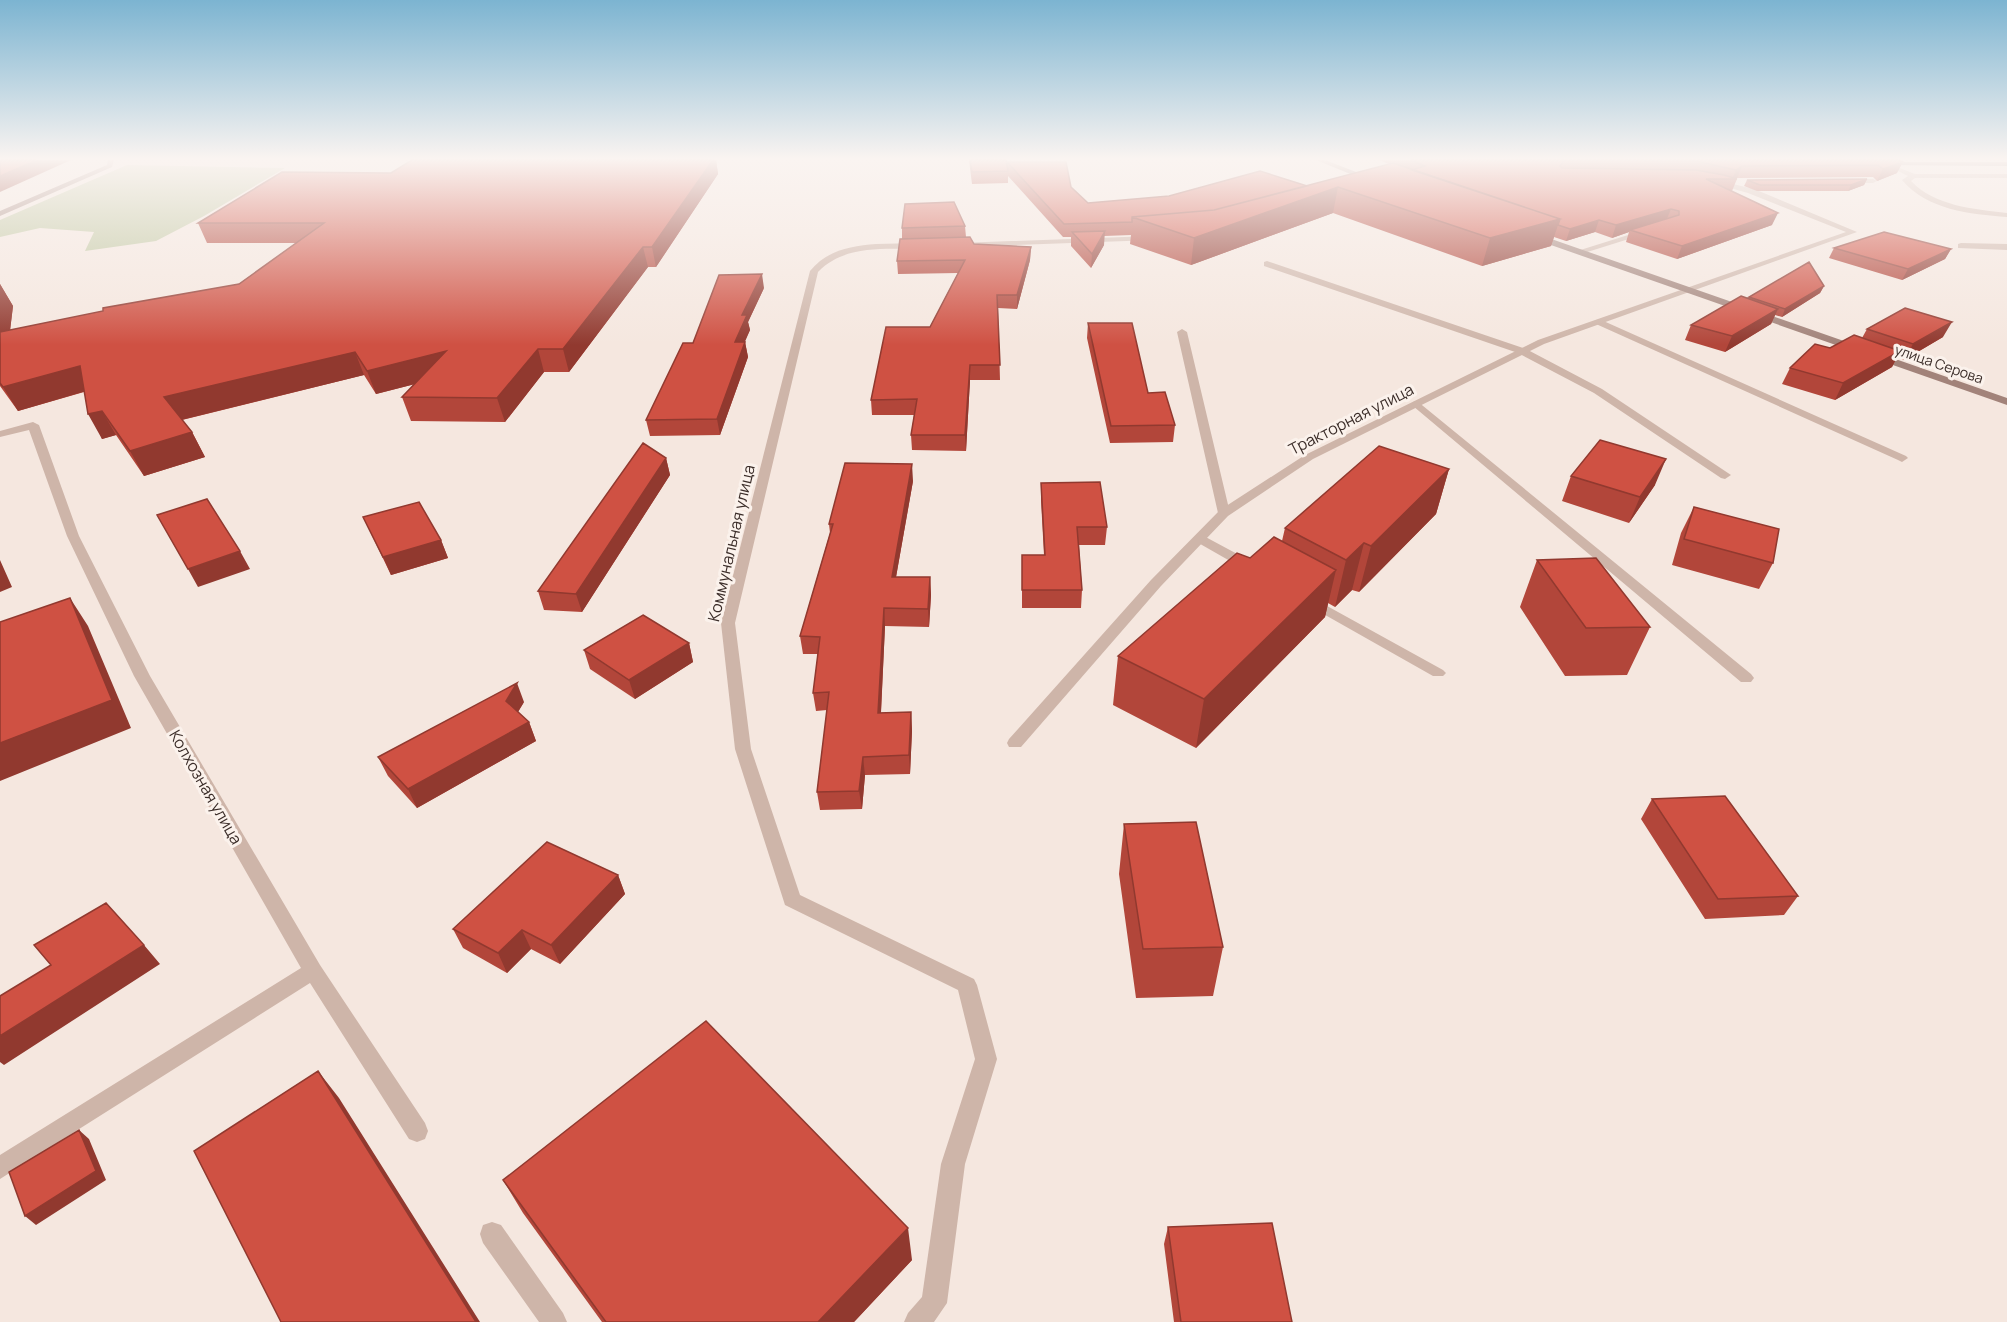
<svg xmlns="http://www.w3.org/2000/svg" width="2007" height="1322" font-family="Manrope,sans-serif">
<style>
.green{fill:#bdc59d}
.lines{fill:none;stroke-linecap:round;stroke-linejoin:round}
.lane{fill:#ceb5a9;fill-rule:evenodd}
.street{fill:#ceb5a9;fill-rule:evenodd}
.secondary{fill:#a2837a;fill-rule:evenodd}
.primary{fill:#7e6159;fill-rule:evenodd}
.wall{fill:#b2463a}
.shaded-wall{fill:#91392f}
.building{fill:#cf5143;stroke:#91392f;stroke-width:1.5}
.labels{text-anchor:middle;stroke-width:6;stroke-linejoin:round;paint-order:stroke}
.far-street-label{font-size:14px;fill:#3b2d29;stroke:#fbf2ec}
.street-label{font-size:16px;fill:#3b2d29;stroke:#fbf2ec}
</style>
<rect width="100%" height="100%" fill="#f5e7df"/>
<path class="green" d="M127 165 285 168 204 216 156 241 85 251 94 232 40 228 0 237V220Z"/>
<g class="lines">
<path class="lane" d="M1884 162 1915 174H2007V178H1915L1911 181C1935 206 1973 209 2007 213V217C1970 214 1927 210 1902 180L1908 176 1884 164Z
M1644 230 1651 232 1581 254 1574 252Z
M1961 243 2007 244V250L1958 248V244Z
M1267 261 1526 349 1602 389 1731 475 1725 479 1721 478 1594 393 1518 353 1264 266V262Z
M1599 319 1906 456 1908 458 1902 462 1898 460 1596 324 1594 322Z
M1182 329 1187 332 1230 513 1224 517 1218 513 1177 332Z
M1417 401 1751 674 1754 678 1751 682H1741L1413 406V402Z
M1200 534 1254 563 1256 566 1254 569H1244L1195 541 1193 538Z
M1309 596 1443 670 1446 673 1443 676H1433L1304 603 1302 600 1304 597Z
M492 1222 501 1225 563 1313 567 1322H539L483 1243 480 1234 483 1225Z"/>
<path class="street" d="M1712 179 1754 189 1857 232 1544 344 1313 459 1228 516 1161 586 1021 747H1009L1007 743 1009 739 1151 580 1220 510 1305 455 1538 340 1846 232 1748 193 1712 183Z
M1845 179H1873L1877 181 1873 183H1848Z
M1151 236 1155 238 1154 240 959 247 955 245 959 243Z
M876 244 917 243 921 246 917 249C883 249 844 245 818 272L735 623 751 749 800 895 974 979 977 985 997 1059 965 1164 947 1303 934 1322H904L908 1313 922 1297 941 1164 975 1059 958 990 785 905 735 749 721 623 810 271C827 250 851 246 876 244Z
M33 422 39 425 79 536 150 676 320 965 425 1123 428 1131 425 1139 417 1142 409 1139 310 983 0 1179V1155L301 968 134 676 67 536 29 430 0 437V431Z"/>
<path class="secondary" d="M108 160H114L112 167 0 216V211L107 165Z
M1316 160H1325L1377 180 1370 182Z
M1531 234H1537L2007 398V405L1531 238Z"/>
<path class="primary" d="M1879 162H2007V166L1881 165Z"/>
</g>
<path class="wall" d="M412 160H716L718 174 656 267H648L569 372H544L505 422 411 421 402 397 415 384 376 394 364 375 182 420 192 432 205 457 144 476 116 435 102 439 84 392 18 411 0 386V284L13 306 10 330 239 284 296 243H207L198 223 391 173Z
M969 160H1006L1007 162 1071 187 1088 203 1307 186 1389 164 1379 160H1899L1897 173 1877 181 1873 177 1737 178 1735 179H1737L1732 191 1772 225 1677 259 1626 242 1629 232 1612 238 1595 232 1566 241 1554 237 1551 246 1482 266 1333 213 1191 265 1130 244 1131 235 1104 236V245L1091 268 1071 246V237H1063L1008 176V183L972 184Z
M1867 179 1864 185 1848 191H1757L1744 186 1747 180Z
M965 226 966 237 974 244 1031 247 1030 260 1017 309 998 308 1000 380H970L966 451 912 450 911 435 914 415H872L871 400 930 327 958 273 898 274 897 261 902 239V228Z
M1834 248 1951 249 1945 259 1902 280 1829 258Z
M1824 286 1820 293 1782 317 1775 315 1771 324 1725 352 1685 340 1691 325 1749 299V297Z
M764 288 748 322 750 330 744 342H745L748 357 720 435 650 436 646 420 693 343Z
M1088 323 1175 425 1173 442 1110 443 1087 338Z
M1867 329 1943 337 1904 360 1897 357 1892 367 1835 400 1782 384 1790 368 1830 348 1862 338Z
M666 458 670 475 582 612 544 610 538 591Z
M1449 469 1436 514 1359 592 1352 590 1335 607 1328 603 1325 617 1196 748 1113 705 1118 656 1282 541 1285 528Z
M1571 476 1655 485 1629 523 1562 501Z
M913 481 896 577H930L931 595 929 627 885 626 881 713 911 712 912 731 910 774 865 775 862 809 820 810 817 792 827 710 816 711 813 693 818 654H803L800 636 830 533 829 524Z
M1041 483 1107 527 1105 545H1079L1082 590 1081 608H1022V555H1044L1041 500Z
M1694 507 1773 563 1759 589 1672 565 1681 533Z
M363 517 441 540 448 558 391 575Z
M1537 560 1650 627 1627 675 1565 676 1520 607Z
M689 643 693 662 635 699 590 669 584 650Z
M524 702 518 712 529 722 536 741 417 808 388 776 378 757Z
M1652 799 1798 896 1784 915 1705 919 1641 819Z
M1124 824 1223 947 1213 996 1136 998 1119 874Z
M618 875 625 894 560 964 531 949 507 973 463 948 453 929Z
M503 1180 912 1260 854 1322H602L523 1213Z
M1168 1227 1292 1322H1174L1164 1244Z"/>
<path class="shaded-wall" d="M37 160H71L0 192V176Z
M713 160H716L718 174 656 267 652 247Z
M1903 162 1897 173 1877 181 1883 169Z
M1742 166 1737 178 1732 179 1736 170Z
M1867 179 1864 185 1848 191 1851 185Z
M1338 187 1333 213 1191 265 1194 238Z
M1671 209 1666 221 1630 230 1629 232 1612 238 1616 225Z
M1778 213 1772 225 1677 259 1682 246Z
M1560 219 1551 246 1482 266 1490 238Z
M1599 220 1595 232 1566 241 1570 229Z
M1105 231 1104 245 1091 268 1092 254Z
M643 247 648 267 569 372 563 349Z
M1031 247 1030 260 1017 309V295Z
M1951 249 1945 259 1902 280 1908 269Z
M762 274 764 288 748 322 750 330 738 358 735 342 742 315Z
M0 284 13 306 7 356 0 344Z
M1824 286 1820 293 1782 317 1785 309Z
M1778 309 1771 324 1725 352 1732 336Z
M1952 322 1943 337 1904 360 1913 344Z
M745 342 748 357 720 435 717 419Z
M538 349 544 372 505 422 497 398Z
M446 351 454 374 376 394 367 371Z
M1900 351 1892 367 1835 400 1843 383Z
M355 352 364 375 177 421 164 397Z
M970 365V380L966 451 965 435Z
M80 366 93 389 18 411 3 387Z
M102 411 116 435 102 439 88 414Z
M192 432 205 457 144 476 130 451Z
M666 458 670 475 582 612 576 594Z
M1666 459 1655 485 1629 523 1640 497Z
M912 464 913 481 893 594 892 577Z
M1449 469 1436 514 1359 592 1371 546Z
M441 540 448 558 391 575 383 557Z
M1364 543 1352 590 1335 607 1346 560Z
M240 551 250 569 198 587 188 569Z
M0 560 12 587 0 592Z
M1336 570 1325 617 1196 748 1204 699Z
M930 577 931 595 929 627 928 609Z
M70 598 88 626 131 728 0 781V743Z
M884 608 885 626 880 731 878 713Z
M689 643 693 662 635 699 629 680Z
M517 683 524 702 513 720 506 701Z
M911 712 912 731 910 774 909 755Z
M529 722 536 741 417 808 408 789Z
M863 757 865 775 862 809 859 791Z
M618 875 625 894 560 964 551 945Z
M522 930 531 949 507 973 498 953Z
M144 945 160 964 4 1065 0 1062V1036Z
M318 1071 339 1098 480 1322H476Z
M79 1130 89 1139 106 1180 36 1225 25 1216Z
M908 1228 912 1260 854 1322H818Z"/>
<path class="building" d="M0 160H37L0 176Z
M412 160H713L652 247H643L563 349H538L497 398 402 397 446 351 367 371 355 352 164 397 192 432 130 451 102 411 88 414 80 366 3 387 0 383V332L103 311V308L239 284 324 223H198L282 172 391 173Z
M970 160H1006L1008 171 972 172Z
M1410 160H1899L1903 162 1883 169 1878 165 1742 166 1736 170 1696 161 1564 160 1560 166 1562 168 1696 170 1724 175 1737 179H1706L1778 213 1682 246 1630 230 1679 215V211L1671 209 1616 225 1599 220 1570 229 1558 225 1560 219 1412 170 1425 166Z
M1007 162H1066L1071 187 1088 203 1169 196 1260 171 1307 186 1214 210 1132 217V222L1064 224Z
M1393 163 1560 219 1490 238 1338 187 1194 238 1132 217 1214 210Z
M1867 179 1851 185H1760L1747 180Z
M954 202 965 226 902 228 905 204Z
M1105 231 1092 254 1072 232Z
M1884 232 1951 249 1908 269 1834 248Z
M970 237 974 244 1031 247 1017 295H997L1000 365H970L965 435H911L917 399 871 400 886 327H930L965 260 897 261 900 239Z
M1809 262 1824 286 1785 309 1749 297Z
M762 274 742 315H747L735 342H745L717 419 646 420 683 343H693L719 275Z
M1741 296 1778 309 1732 336 1691 325Z
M1905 308 1952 322 1913 344 1867 329Z
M1088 323H1132L1148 393 1165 392 1175 425 1111 426Z
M1854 335 1900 351 1843 383 1790 368 1815 344 1830 348Z
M1600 440 1666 459 1640 497 1571 476Z
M643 443 666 458 576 594 538 591Z
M1379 446 1449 469 1371 546 1364 543 1346 560 1285 528Z
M845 463 912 464 892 577H930L928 609 884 608 878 713 911 712 909 755 863 757 859 791 817 792 829 692 813 693 820 637 800 636 833 524H829Z
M1100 482 1107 527H1077L1082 590H1022V555H1045L1041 483Z
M207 499 240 551 188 569 157 515Z
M419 502 441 540 383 557 363 517Z
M1694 507 1779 529 1773 563 1684 539Z
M1274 537 1336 570 1204 699 1118 656 1237 553 1250 558Z
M1596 558 1650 627 1586 628 1537 560Z
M70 598 112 700 0 743V622Z
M643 615 689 643 629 680 584 650Z
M517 683 506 701 529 722 408 789 378 757Z
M1725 796 1798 896 1718 899 1652 799Z
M1196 822 1223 947 1143 949 1124 824Z
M547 842 618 875 551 945 522 930 498 953 453 929Z
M106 903 144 945 0 1036V996L51 965 34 945Z
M706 1021 908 1228 818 1322H606L503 1180Z
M318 1071 476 1322H281L194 1151Z
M79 1130 96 1171 25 1216 9 1172Z
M1272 1223 1292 1322H1181L1168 1227Z"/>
<linearGradient id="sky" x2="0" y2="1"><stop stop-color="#7cb4d1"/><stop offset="0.46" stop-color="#faf4f1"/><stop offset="1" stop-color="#faf4f1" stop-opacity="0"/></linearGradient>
<rect width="2007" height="345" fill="url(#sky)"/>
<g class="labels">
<g class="far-street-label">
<text transform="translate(1939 364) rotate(19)" y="5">улица Серова</text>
</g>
<g class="street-label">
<text transform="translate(1351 419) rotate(-27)" y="6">Тракторная улица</text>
<text transform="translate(731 543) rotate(-77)" y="6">Коммунальная улица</text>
<text transform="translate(206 787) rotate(60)" y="6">Колхозная улица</text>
</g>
</g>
</svg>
